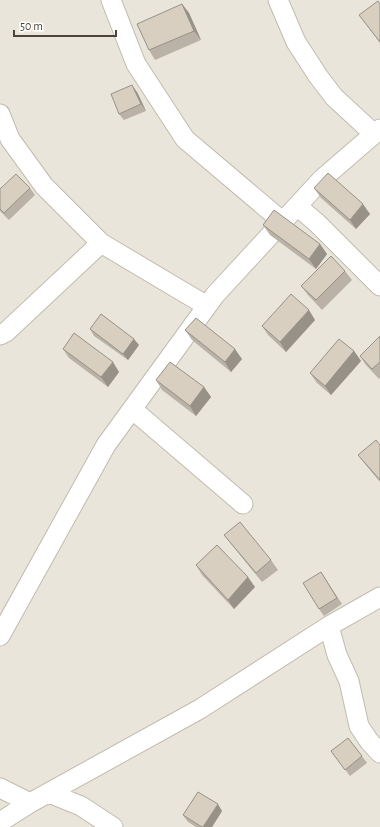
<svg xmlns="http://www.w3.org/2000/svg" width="380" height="827" font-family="'Alegreya Sans',sans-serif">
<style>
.residential{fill:#eae5da}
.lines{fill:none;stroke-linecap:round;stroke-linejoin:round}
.minor-casing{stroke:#c2bbae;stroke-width:21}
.minor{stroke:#fff;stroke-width:19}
.wall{fill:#bab2a6}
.shaded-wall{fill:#979187}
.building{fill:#d8cfc1;stroke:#979187}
</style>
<rect width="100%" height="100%" fill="#f6f3ec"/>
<path class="residential" d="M0 0H380V827H0Z"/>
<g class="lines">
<g class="minor-casing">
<path id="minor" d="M111 0 136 64 185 139 283 222
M278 0 296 42 318 76 334 97 374 134
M0 114 10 139 44 186 101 243 207 306
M297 206 317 223 380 286
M0 335 6 332 101 243
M132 409 243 504
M329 626 337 655 349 681 359 726 369 741 380 753
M0 636 106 445 215 295 322 179 380 129
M0 788 30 803
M49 793 81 806 113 827
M0 822 30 803 200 709 329 626 380 597"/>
</g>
<use href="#minor" class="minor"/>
</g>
<path class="wall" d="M182 4 189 13 201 40 155 60 149 50Z
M380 4V43L359 15Z
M137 92 146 111 124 120 119 114Z
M30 188 35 195 9 220 0 211V189Z
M314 188 370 214 356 229 321 198Z
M263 225 320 244 327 254 316 269 270 235Z
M345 271 352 280 322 310 308 295 301 286Z
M315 320 286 352 268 335 262 326Z
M90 329 139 345 128 360 94 336Z
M185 330 242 359 231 372 192 340Z
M380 336V378L379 379 366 365 360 356Z
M63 349 119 372 108 387 69 358Z
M354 351 361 361 331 395 317 383 310 373Z
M156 380 204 387 211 397 196 416 162 390Z
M380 445V482L365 464 358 455Z
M224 535 271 560 278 570 262 582 231 544Z
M196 565 255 587 234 609 202 575Z
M321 572 342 604 324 616 319 609Z
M331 751 362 756 367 763 350 776Z
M222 811 212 827H196L188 822 183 815Z"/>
<path class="shaded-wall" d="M182 4 189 13 201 40 194 31Z
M132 85 137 92 146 111 141 104Z
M363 204 370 214 356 229 350 220Z
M320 244 327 254 316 269 309 259Z
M309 310 315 320 286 352 280 342Z
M134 339 139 345 128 360 123 354Z
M235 349 242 359 231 372 225 362Z
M354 351 361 361 331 395 325 386Z
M113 362 119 372 108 387 101 377Z
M204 387 211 397 196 416 190 406Z
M248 577 255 587 234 609 228 600Z
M218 804 222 811 212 827H203Z"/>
<path class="building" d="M378 1 380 4V42L359 15Z
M182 4 194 31 149 50 137 24Z
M132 85 141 104 119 114 111 94Z
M328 173 363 204 350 220 314 188Z
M16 174 30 188 4 213 0 209V189Z
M274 210 320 244 309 259 263 225Z
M331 256 345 271 316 300 301 286Z
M291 294 309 310 280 342 262 326Z
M101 314 134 339 123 354 90 329Z
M196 318 235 349 225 362 185 330Z
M74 333 113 362 101 377 63 349Z
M380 336V362L372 369 360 356Z
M339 339 354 351 325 386 310 373Z
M170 362 204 387 190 406 156 380Z
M376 440 380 445V480L358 455Z
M240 522 271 560 256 573 224 535Z
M217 545 248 577 228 600 196 565Z
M321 572 337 598 319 609 303 583Z
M348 738 362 756 345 770 331 751Z
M198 792 218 804 203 827H202L183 815Z"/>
<path d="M14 30v6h102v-6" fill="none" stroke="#4b4439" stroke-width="2"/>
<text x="20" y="30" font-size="12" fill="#4b4439" stroke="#ffffff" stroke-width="3" paint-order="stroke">50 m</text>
</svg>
